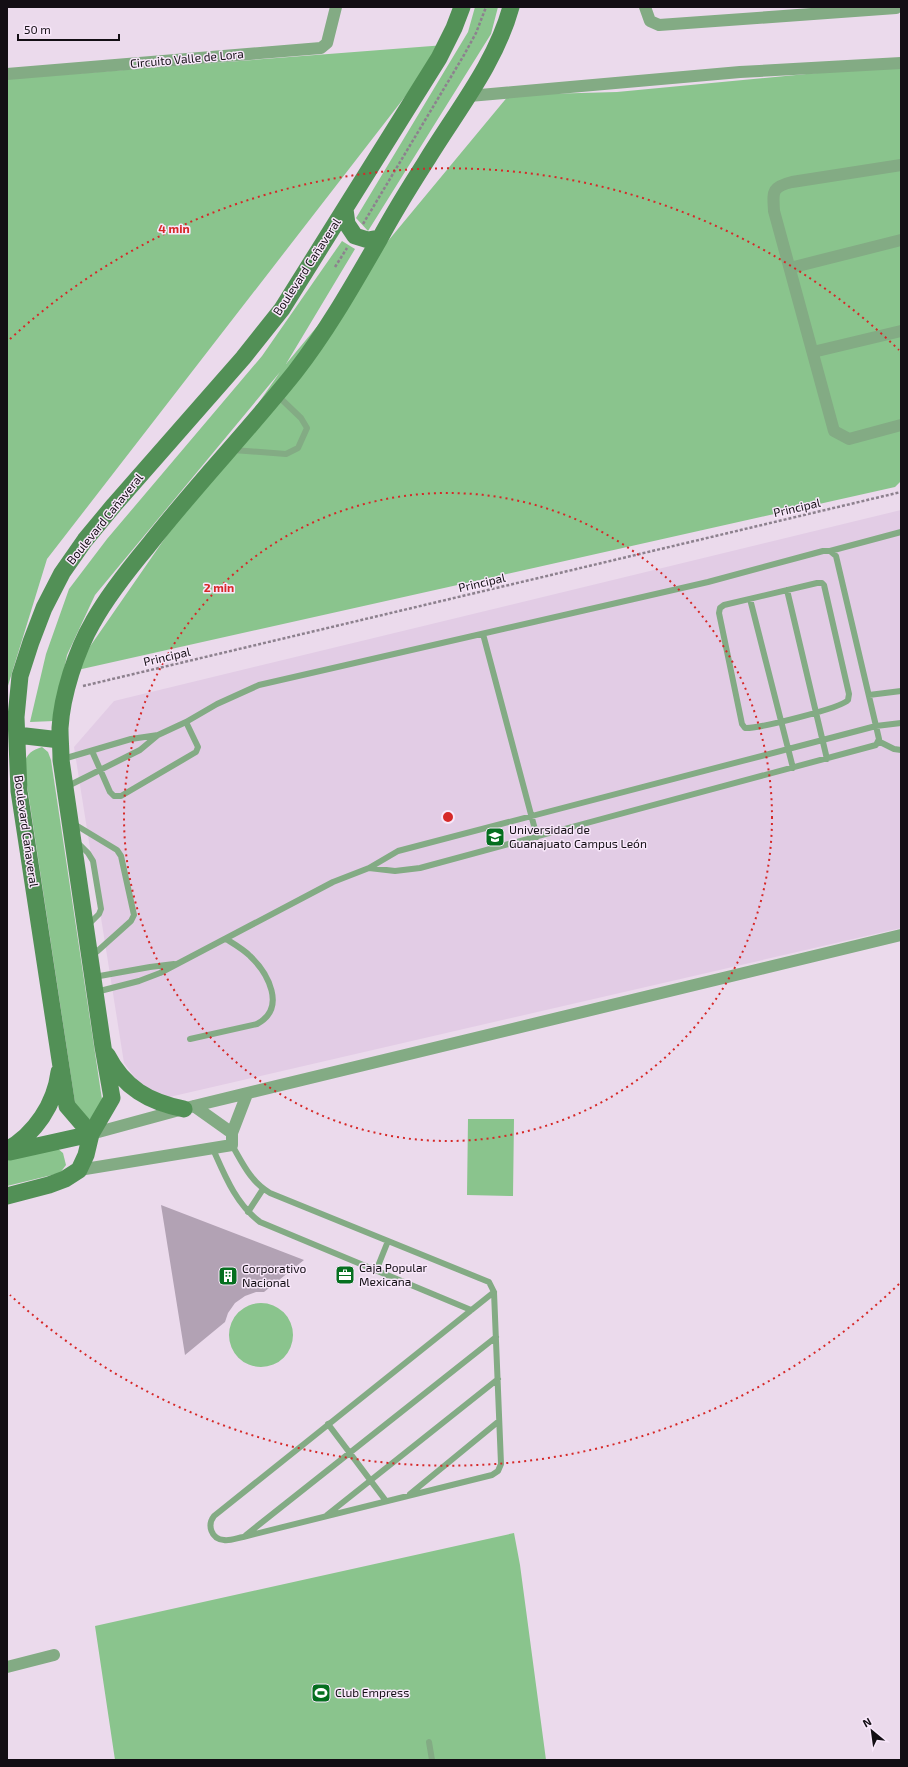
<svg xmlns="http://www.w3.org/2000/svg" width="908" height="1767" font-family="'Exo 2',sans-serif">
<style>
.built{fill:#e2cce5}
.green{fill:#8ac48d}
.building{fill:#b2a2b4}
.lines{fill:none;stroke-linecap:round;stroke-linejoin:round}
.path{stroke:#8d818e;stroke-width:2.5;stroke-dasharray:3 2;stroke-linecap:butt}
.lane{stroke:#83ab84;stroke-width:6}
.street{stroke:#83ab84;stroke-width:12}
.secondary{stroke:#529056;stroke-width:17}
.ring{fill:none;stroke:#d62828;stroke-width:2;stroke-dasharray:2 4}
.labels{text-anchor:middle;stroke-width:3;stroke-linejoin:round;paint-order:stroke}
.street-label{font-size:12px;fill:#130e14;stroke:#f8e7fa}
.poi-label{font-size:12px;fill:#130e14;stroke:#f8e7fa;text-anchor:start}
.centre{fill:#d62828;stroke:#f8e7fa;stroke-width:2}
.ring-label{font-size:12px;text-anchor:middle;font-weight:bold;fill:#d62828;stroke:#f8e7fa;stroke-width:3;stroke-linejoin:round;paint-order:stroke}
</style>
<rect width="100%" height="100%" fill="#ebdaec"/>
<path class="built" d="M901 510V928L165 1098 138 1082 124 1063 74 747 114 701Z"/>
<path class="green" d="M475 7H498L491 34 368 231 356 218 468 32Z
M445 45 47 559 7 689V79Z
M901 65V481L895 487 73 671 280 372 95 595 67 655 54 721 30 722 46 654 69 589 107 539 262 356 342 241 355 249 286 364 509 95 617 92Z
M42 747 48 752 51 760 103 1106 98 1116 87 1120 76 1109 24 765C26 754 32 750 42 747Z
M468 1119H514L513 1196 467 1195Z
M57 1148 63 1153 66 1165 60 1173 7 1186V1159Z
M229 1335a32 32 0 1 1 64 0a32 32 0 1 1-64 0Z
M514 1533 520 1565 546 1760H115L95 1626Z"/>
<path class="building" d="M161 1205 304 1260 264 1292H256L245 1296 235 1303 228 1313 225 1322 185 1355Z"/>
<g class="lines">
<path class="path" d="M363 224 464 55 476 33 486 7
M335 267 347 248
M83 686 901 492"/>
<path class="lane" d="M233 450 286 454 298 448 307 428 301 418 277 395
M830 551 901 532
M817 583H822L824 585 849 694 848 700C842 708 757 729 745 728L742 724 719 613 720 608 724 605Z
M787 590 827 759
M750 599 793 768
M483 634 537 837
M869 695 901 691
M878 741 894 749 901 750
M92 751 110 792 114 796H121L196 752 198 747 186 722
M63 759 131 739 158 735
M66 787 140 750 158 735 186 722 217 704 259 685 708 582 823 551H830L836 556 876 726 879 739 876 745 420 868 395 871 369 868
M74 824 117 850 121 856 134 915 131 921 92 956
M77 842 88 853 93 861 101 909 99 914 88 925
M94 977 150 967 174 964
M96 992 139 981 160 973 333 882 369 868 398 851 876 726 901 723
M190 1039 257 1024C287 1008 268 973 250 956 243 949 234 944 226 939
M232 1145C243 1164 251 1182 270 1193L489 1282 494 1292 501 1464 498 1471 492 1475 243 1537C237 1538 230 1541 224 1540 211 1539 207 1525 214 1516L494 1292
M213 1149C225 1176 236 1204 260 1222L471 1310
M248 1212 263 1189
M376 1271 388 1241
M328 1424 386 1501
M410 1494 499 1421
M327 1515 498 1379
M246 1535 496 1337
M429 1742 432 1760"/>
<path class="street" d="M645 7 650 21 659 25 896 8
M7 74 321 48 327 43 336 7
M469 96 740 72 901 63
M901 165 792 182C771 187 773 192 774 211L834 431 849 439 901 425
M790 268 901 240
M813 352 901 331
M194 1106 232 1133
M91 1134 194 1106 901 935
M79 1170 232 1145V1133L247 1094
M7 1667 54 1655"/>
<path class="secondary" d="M345 209 347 224 355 236 368 240 379 238
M17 735 60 740
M107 1055C124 1088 149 1102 184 1109
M91 1134 67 1106 19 791 16 717 20 676 31 642 44 608 62 573 85 540 114 505 243 358 282 309 439 58 454 28 462 7
M7 1150C35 1134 55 1104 59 1072
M10 1152 91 1134
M7 1196 49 1185 65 1179 79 1170 86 1155 91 1134 112 1098 103 1047 61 760C61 749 60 739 60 728 62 695 76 651 93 622 108 595 128 570 148 546 195 486 248 431 295 372 327 331 353 285 379 240 393 214 409 188 425 163 455 113 495 65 511 7"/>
</g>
<g class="ring">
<circle cx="448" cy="817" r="324"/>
<path d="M899 1284A649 649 0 0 1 10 1295M10 339A649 649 0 0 1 899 350"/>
</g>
<defs>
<g id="university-square" transform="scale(1)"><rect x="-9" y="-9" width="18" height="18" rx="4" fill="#056f1f" stroke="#f8e7fa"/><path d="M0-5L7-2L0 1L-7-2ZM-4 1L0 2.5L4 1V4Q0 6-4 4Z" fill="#fff"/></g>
<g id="office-square" transform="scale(1)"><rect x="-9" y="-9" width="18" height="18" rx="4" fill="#056f1f" stroke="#f8e7fa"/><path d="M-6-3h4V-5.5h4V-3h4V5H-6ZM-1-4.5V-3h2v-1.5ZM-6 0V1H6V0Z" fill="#fff"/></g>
<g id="building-square" transform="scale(1)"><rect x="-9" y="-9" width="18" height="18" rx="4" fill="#056f1f" stroke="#f8e7fa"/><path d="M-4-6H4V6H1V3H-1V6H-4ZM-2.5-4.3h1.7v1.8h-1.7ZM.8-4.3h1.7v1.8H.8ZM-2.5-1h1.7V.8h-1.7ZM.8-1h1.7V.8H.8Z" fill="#fff"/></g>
<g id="stadium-square" transform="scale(1)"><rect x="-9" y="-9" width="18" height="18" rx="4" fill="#056f1f" stroke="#f8e7fa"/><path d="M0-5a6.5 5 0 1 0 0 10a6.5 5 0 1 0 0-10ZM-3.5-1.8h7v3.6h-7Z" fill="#fff"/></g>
</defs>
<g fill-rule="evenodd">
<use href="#university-square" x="495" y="837"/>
<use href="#office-square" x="345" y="1275"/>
<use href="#building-square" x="228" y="1276"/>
<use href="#stadium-square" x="321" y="1693"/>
</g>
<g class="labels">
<g class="street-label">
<text transform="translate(187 59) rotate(-5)" y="4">Circuito Valle de Lora</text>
<text transform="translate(307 267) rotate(-57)" y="4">Boulevard Cañaveral</text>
<text transform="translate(797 508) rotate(-13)" y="4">Principal</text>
<text transform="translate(105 519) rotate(-51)" y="4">Boulevard Cañaveral</text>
<text transform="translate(482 583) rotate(-13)" y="4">Principal</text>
<text transform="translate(167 657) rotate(-13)" y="4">Principal</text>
<text transform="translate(26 831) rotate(82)" y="4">Boulevard Cañaveral</text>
</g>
<g class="poi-label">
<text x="509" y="834">Universidad de<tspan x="509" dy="14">Guanajuato Campus León</tspan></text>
<text x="359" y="1272">Caja Popular<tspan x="359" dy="14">Mexicana</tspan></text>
<text x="242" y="1273">Corporativo<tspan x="242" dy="14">Nacional</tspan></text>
<text x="335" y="1697">Club Empress</text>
</g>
</g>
<circle cx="448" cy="817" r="6" class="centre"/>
<g class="ring-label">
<text x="174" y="233">4 min</text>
<text x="219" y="592">2 min</text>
</g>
<rect width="908" height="1767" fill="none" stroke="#130e14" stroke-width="16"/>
<g transform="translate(872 1731) rotate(331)" stroke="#f8e7fa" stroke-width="3" paint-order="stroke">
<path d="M0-3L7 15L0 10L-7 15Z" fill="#130e14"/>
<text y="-6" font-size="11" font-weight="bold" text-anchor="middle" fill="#130e14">N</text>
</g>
<path d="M18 34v6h101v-6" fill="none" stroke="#130e14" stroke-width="2"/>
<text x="24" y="34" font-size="12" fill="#130e14" stroke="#f8e7fa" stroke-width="3" paint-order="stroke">50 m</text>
</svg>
